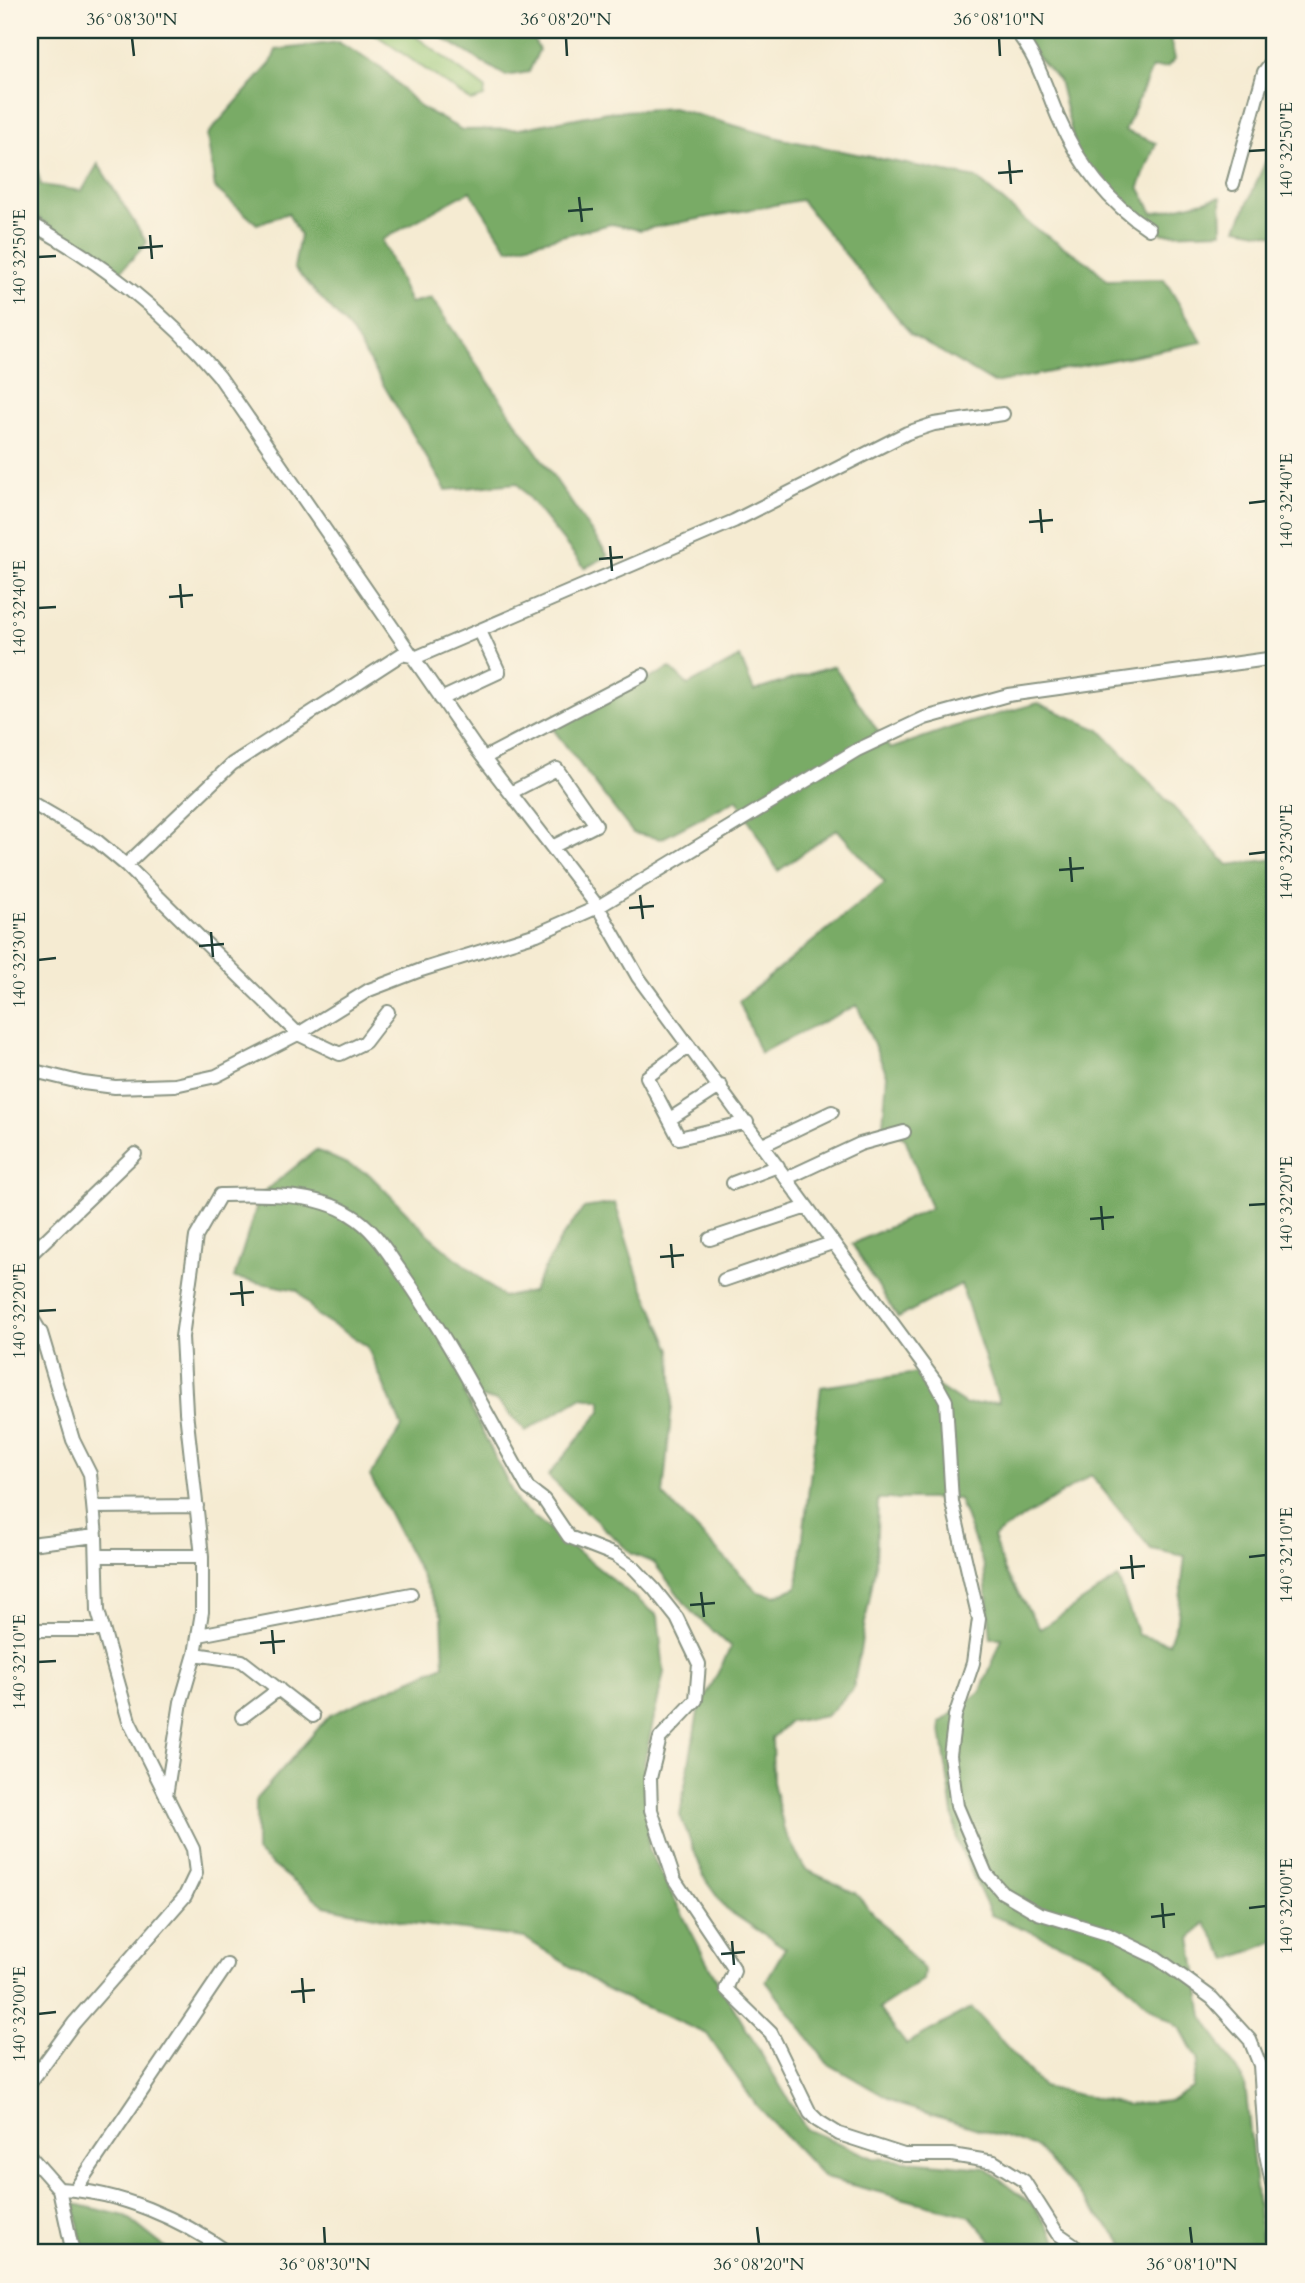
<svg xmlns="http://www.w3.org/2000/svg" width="1305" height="2283" font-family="Cardo,serif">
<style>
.green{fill:#97c674;stroke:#5b8254;stroke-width:2}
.forest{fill:#79ab66;stroke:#4c744d;stroke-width:2;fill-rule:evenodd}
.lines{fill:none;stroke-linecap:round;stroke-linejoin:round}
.minor-casing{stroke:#8a9483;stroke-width:16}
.minor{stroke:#fff;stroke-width:12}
.ticks{fill:none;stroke:#1f3d34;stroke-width:2.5}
.neatline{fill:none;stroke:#1f3d34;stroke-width:2.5}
.ticks-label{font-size:18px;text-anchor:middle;fill:#1f3d34}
</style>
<rect width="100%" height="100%" fill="#fcf5e5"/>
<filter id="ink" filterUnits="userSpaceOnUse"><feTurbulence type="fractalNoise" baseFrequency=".0143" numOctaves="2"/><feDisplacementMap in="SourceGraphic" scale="14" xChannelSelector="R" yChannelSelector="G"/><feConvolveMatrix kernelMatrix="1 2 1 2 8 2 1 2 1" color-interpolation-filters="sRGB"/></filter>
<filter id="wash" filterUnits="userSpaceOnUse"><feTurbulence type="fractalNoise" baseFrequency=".00686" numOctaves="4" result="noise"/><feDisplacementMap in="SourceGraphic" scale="28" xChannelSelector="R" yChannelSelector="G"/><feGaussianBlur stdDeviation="1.57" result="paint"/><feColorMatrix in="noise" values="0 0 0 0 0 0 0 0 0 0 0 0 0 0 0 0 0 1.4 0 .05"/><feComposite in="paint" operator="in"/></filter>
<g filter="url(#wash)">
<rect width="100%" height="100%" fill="#f5ebd2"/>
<path class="green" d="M369 30H407L485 88 484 97 471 101Z"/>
<path class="forest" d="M429 30H529L539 50 529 72 506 76Z
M1012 30H1194L1170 38 1175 59 1167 67 1152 68 1125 131 1156 143 1139 187 1153 213 1221 197 1222 232 1164 234 1143 225 1080 167 1059 80Z
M338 42 382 68 420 107 462 130 519 129 607 112 673 108 782 139 976 178 1033 227 1090 264 1107 280 1164 279 1202 342 994 383 911 334 801 200 640 230 611 224 508 249 470 191 382 240 410 303 431 298 608 556 585 568 517 483 446 490 352 332 294 268 300 235 288 213 257 224 215 188 207 135 271 63 276 50Z
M33 156 41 185 82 191 98 164 147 243 119 273 30 212V158Z
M1266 160 1275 161V235L1237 228Z
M740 657 754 691 834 666 890 749 953 727 1038 703 1100 730 1228 865 1275 859V1941L1228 1960 1205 1922 1191 1938 1203 2016 1245 2084 1262 2246 1243 2253H1132L1037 2147 900 2105 827 2063 766 1981 785 1948 726 1909 706 1881 680 1815 698 1712 731 1647 691 1611 654 1563 632 1554 548 1476 601 1411V1400L582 1397 526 1431 497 1401 464 1394 518 1504 658 1616 664 1672 644 1763 649 1850 710 1968 806 2129 873 2158 986 2168 1034 2206 1062 2247 1066 2244 1071 2253H1002L970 2216 825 2178 756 2105 707 2034 609 1991 525 1938 409 1923 325 1906 256 1852V1799L330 1715 444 1665 442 1616 370 1476 402 1427 367 1346 317 1315 297 1290 234 1278 260 1195 316 1150 369 1174 433 1239 503 1297 532 1292 560 1240 584 1208 615 1203 637 1273 671 1350 673 1396 663 1495 758 1592 775 1596 797 1587 821 1387 917 1373 966 1405 999 1402 961 1284 898 1318 852 1244 931 1208 905 1138 883 1125 887 1075 857 1005 760 1053 739 1001 885 883 837 829 778 871 737 799 661 839 633 833 553 729 670 668 688 685ZM1091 1475 1151 1549 1185 1556 1178 1618 1169 1643 1138 1635 1118 1578 1040 1629 1005 1571 993 1537ZM878 1499H959L984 1567 991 1638H1002L981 1691 940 1723 957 1841 991 1915 1101 1961 1148 2006 1181 2029 1198 2061 1192 2088 1170 2101 1127 2105 1043 2087 972 2008 906 2044 879 2009 923 1980 924 1970 855 1893 805 1869 784 1830 773 1782 772 1738 789 1722 826 1716 853 1689 876 1563Z
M75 2204 125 2216 172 2253H83Z"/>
</g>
<g filter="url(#ink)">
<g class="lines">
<g class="minor-casing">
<path id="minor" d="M1015 30C1037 56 1045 86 1058 117 1078 163 1107 202 1149 229
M1233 184 1264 72 1275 57
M30 223C100 261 168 314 219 376L475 747 598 907 638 977 935 1381 946 1401 952 1502 979 1619 973 1663 955 1716 950 1755 957 1806 986 1874 1002 1892 1038 1913 1107 1934 1157 1958 1212 1998 1250 2040 1260 2065 1266 2154 1275 2198
M441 699 499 672 480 631
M484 758 643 675
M512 792 557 769 596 825 554 846
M30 802 97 841 126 865 298 1034 340 1054 365 1042 388 1012
M126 865 232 764 402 654 417 657 734 521 907 433 934 424 1003 414
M689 1046 647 1077 679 1138 747 1122
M30 1070 83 1083 115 1087 175 1085 216 1076 298 1034 369 990 421 970 537 934 598 907 857 750 925 718 1008 695 1275 658
M670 1119 721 1086
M763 1145 832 1112
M787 1178 860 1144 904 1132
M733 1183 778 1166
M710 1239 807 1207
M30 1255 135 1154
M724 1280 832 1243
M30 1315 41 1333 73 1440 90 1474 96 1536 98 1611 129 1721 193 1849 196 1873 185 1896 74 2023 30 2083
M94 1507 197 1506
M30 1544 96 1536
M97 1556H202
M30 1630H103
M199 1635 411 1594
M195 1654 242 1661 313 1716
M242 1717 279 1689
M166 1796 181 1702 195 1654 202 1612V1556L186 1412 182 1337 196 1237 220 1195C260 1194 316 1192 351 1215 373 1228 386 1250 400 1270 449 1339 487 1415 528 1488L544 1500 569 1537 615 1555 634 1568 654 1589 677 1618 699 1664 696 1700 660 1738 650 1778 651 1810 674 1879 733 1967 734 1971 726 1989 771 2033 810 2113 818 2121 839 2134 904 2155H952L994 2162 1024 2181 1057 2233 1073 2244 1079 2253
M30 2156 59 2189 73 2253
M59 2189C119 2191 181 2219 229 2253
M75 2190 227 1965"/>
</g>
<use href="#minor" class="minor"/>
</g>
</g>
<path class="ticks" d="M132 38 134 56M566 38 567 56M999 38 1000 56M1249 151 1266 150M1009 160 1011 184M998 173 1023 171M579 197 582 222M568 211 593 209M150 235 152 259M138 248 163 246M38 257 56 256M1249 503 1266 501M1040 509 1042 533M1029 522 1053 520M610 546 612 571M599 559 623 557M180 584 182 608M169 597 193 595M38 608 56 607M1249 854 1266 852M1070 857 1072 882M1059 870 1084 868M640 895 643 919M629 908 654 906M211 932 213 957M199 946 224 944M38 960 56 958M1249 1205 1266 1204M1101 1206 1103 1230M1090 1219 1114 1217M671 1244 673 1268M660 1257 684 1255M241 1281 243 1306M230 1294 254 1292M38 1311 56 1310M1131 1555 1133 1579M1249 1557 1266 1555M1120 1568 1145 1566M701 1592 704 1617M690 1605 715 1603M272 1630 274 1654M260 1643 285 1641M38 1662 56 1661M1162 1903 1164 1928M1249 1908 1266 1906M1151 1917 1175 1914M732 1941 734 1965M721 1954 745 1952M302 1978 304 2003M291 1992 315 1990M38 2014 56 2012M324 2227 325 2244M757 2227 759 2244M1190 2227 1192 2244"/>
<rect width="1305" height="2283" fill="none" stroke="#fcf5e5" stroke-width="77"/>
<rect x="38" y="38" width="1228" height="2206" class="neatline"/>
<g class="ticks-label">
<text x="132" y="25">36°08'30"N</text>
<text x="566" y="25">36°08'20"N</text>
<text x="999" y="25">36°08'10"N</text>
<text transform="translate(1286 150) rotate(-90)" y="6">140°32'50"E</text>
<text transform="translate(19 257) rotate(-90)" y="6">140°32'50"E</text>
<text transform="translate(1286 501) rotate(-90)" y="6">140°32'40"E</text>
<text transform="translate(19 608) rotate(-90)" y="6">140°32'40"E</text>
<text transform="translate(1286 852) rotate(-90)" y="6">140°32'30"E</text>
<text transform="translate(19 960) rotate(-90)" y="6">140°32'30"E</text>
<text transform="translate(1286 1204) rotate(-90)" y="6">140°32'20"E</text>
<text transform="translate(19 1311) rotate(-90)" y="6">140°32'20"E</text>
<text transform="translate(1286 1555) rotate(-90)" y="6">140°32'10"E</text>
<text transform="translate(19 1662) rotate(-90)" y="6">140°32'10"E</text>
<text transform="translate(1286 1906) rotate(-90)" y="6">140°32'00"E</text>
<text transform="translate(19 2014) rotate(-90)" y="6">140°32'00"E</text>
<text x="325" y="2270">36°08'30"N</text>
<text x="759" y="2270">36°08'20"N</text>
<text x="1192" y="2270">36°08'10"N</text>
</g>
</svg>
